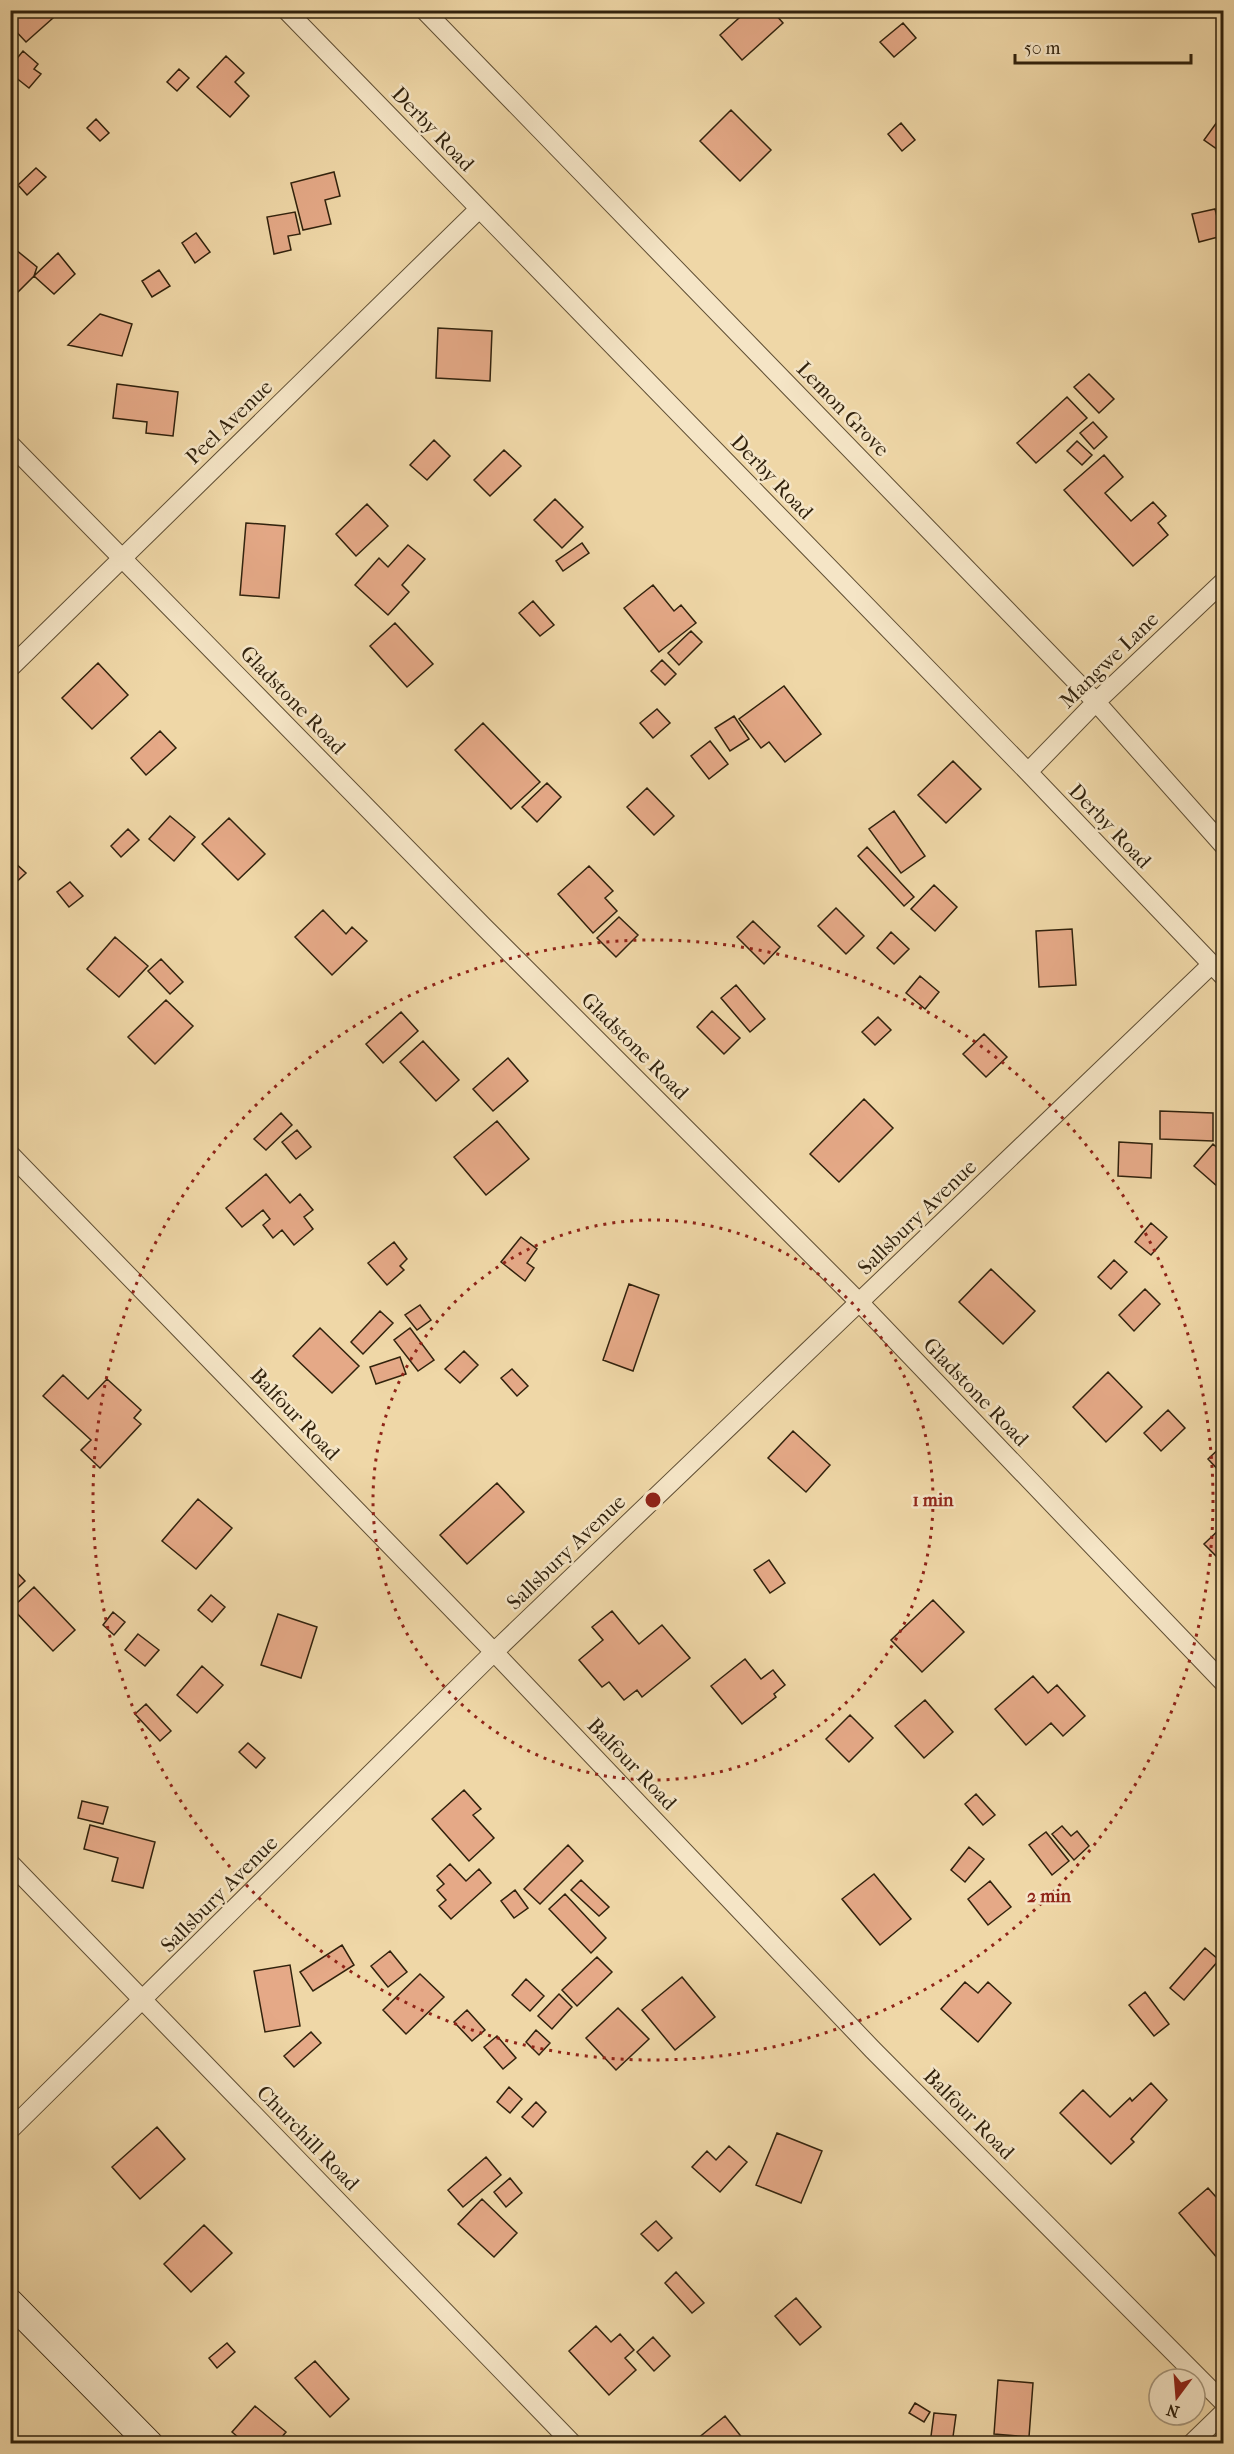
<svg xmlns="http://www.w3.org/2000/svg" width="1234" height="2454" font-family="'IM FELL French Canon',serif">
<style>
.building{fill:#e5a987;stroke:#31220d;stroke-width:1.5}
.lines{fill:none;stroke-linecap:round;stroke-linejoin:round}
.minor-casing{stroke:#604f34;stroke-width:20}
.secondary-casing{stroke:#31220d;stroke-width:28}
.minor{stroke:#f5e5c6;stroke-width:18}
.secondary{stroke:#f5e5c6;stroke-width:26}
.ring{fill:none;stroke:#8f2418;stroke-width:3;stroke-dasharray:3 6}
.labels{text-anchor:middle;stroke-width:5;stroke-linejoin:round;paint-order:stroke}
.street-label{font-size:21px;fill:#31220d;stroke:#f5e5c6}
.centre{fill:#8f2418;stroke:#f5e5c6;stroke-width:3}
.ring-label{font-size:18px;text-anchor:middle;font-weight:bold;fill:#8f2418;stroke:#f5e5c6;stroke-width:5;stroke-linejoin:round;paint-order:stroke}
</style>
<rect width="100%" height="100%" fill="#efd7a7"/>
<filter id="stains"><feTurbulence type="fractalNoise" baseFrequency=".00333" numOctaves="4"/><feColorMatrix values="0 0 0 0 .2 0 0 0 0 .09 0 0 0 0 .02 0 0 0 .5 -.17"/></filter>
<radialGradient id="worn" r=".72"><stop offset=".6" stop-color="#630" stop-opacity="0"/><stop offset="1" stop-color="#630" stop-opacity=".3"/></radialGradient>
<path class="building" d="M10 10H62L26 42 10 25Z
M748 10H781L776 15 783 23 742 60 720 35Z
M903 23 916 38 894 57 880 42Z
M23 51 38 64 34 69 41 74 29 88 10 73V67Z
M226 56 244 73 235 82 249 96 230 117 197 87Z
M179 69 189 78 177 91 167 82Z
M731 110 771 150 740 181 700 141Z
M96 119 109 133 100 141 87 128Z
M1217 122 1224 127V154L1204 140Z
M901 123 915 140 902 151 888 134Z
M36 168 46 177 27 195 18 185Z
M334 172 340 196 325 200 331 224 303 230 291 183Z
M1215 209 1222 236 1199 242 1192 214Z
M295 212 300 234 288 236 291 250 274 254 267 217Z
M196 233 210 252 195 263 182 243Z
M10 245 37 267 34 276 10 300Z
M58 253 75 274 54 294 34 276Z
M159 270 170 286 152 297 142 281Z
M100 314 132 324 122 356 68 345Z
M438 328 492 331 490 381 436 378Z
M1089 374 1114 399 1099 413 1074 387Z
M117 384 178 392 173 436 146 433 147 422 113 418Z
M1067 397 1087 418 1036 463 1017 443Z
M1093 422 1107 437 1094 449 1080 433Z
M434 440 450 456 427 480 410 465Z
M1077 441 1092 455 1082 465 1067 451Z
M504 450 521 466 490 496 474 480Z
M1104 455 1123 477 1105 493 1131 521 1153 502 1166 516 1158 523 1168 535 1133 566 1064 490Z
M555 499 583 527 562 548 534 520Z
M367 504 388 526 356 556 336 534Z
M246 523 285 526 279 598 240 595Z
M582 543 589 553 563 571 556 561Z
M408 545 425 559 402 585 409 592 388 615 355 585 379 558 388 567Z
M653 585 674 611 681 605 696 623 659 652 624 608Z
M533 601 554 625 540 636 519 613Z
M395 623 433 664 407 687 370 646Z
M691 631 702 642 679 665 668 653Z
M662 660 676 674 665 685 651 671Z
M98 663 128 695 92 729 62 698Z
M784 686 821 734 785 762 769 742 761 748 739 719Z
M657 709 670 723 653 738 640 723Z
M734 716 749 739 730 751 715 728Z
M483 723 540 782 511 809 455 750Z
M160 731 176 748 146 775 131 758Z
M710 741 728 764 709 779 691 756Z
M953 761 981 789 946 823 918 795Z
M547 783 561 797 537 822 522 807Z
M647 788 674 816 654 835 627 807Z
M894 811 925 856 901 873 869 829Z
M170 816 195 837 174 861 149 839Z
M229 818 265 854 238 880 202 844Z
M128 829 139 840 121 857 111 846Z
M867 847 914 897 904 906 858 856Z
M13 861 26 873 10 888V864Z
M589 866 613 891 605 898 617 911 593 933 558 894Z
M70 882 83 896 69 907 57 892Z
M934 885 957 907 935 931 911 909Z
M836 908 864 936 846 954 818 926Z
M323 910 346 934 352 927 367 941 332 975 295 937Z
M619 917 638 935 616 957 597 938Z
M753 921 780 947 764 964 737 937Z
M1072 929 1076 985 1039 987 1036 931Z
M891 932 909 949 894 964 877 948Z
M115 937 148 966 119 997 87 969Z
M161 959 183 982 170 994 148 971Z
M920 976 939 992 925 1009 906 993Z
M736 985 765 1019 750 1032 721 998Z
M166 1000 193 1026 155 1064 128 1037Z
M712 1011 740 1038 724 1054 697 1027Z
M401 1012 418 1031 383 1063 366 1044Z
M878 1017 891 1030 875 1045 862 1032Z
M984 1034 1007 1057 986 1077 963 1054Z
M423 1041 459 1080 436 1101 400 1062Z
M508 1058 528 1081 493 1111 473 1089Z
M864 1099 893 1128 839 1182 810 1154Z
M1160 1111 1213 1113V1141L1160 1139Z
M281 1113 292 1125 266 1150 254 1139Z
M497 1121 529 1159 486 1195 454 1157Z
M297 1130 311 1147 296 1159 282 1142Z
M1119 1142 1152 1144 1151 1178 1118 1176Z
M1213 1144 1224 1154V1181L1218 1187 1194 1166Z
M266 1174 290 1203 300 1194 313 1210 304 1217 313 1229 294 1245 282 1230 273 1238 263 1225 270 1219 263 1210 242 1227 226 1208Z
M1151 1223 1167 1237 1151 1255 1135 1242Z
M521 1237 537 1249 527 1263 534 1268 525 1281 501 1262Z
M394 1242 407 1259 400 1266 404 1270 387 1285 368 1263Z
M1114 1260 1127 1272 1111 1289 1098 1277Z
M991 1269 1035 1311 1003 1344 959 1302Z
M629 1284 659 1295 633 1371 603 1360Z
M1145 1289 1160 1304 1134 1331 1119 1315Z
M420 1305 431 1320 417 1330 405 1315Z
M380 1311 393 1323 363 1354 351 1342Z
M320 1328 359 1366 332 1393 293 1356Z
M410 1328 434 1360 418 1371 394 1340Z
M464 1351 478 1365 460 1383 445 1369Z
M400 1357 406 1374 376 1384 370 1367Z
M512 1369 528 1386 517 1396 501 1378Z
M1108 1372 1142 1407 1106 1442 1073 1407Z
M63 1375 88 1399 107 1379 141 1410 134 1418 141 1424 100 1468 81 1450 91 1440 43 1396Z
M1168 1410 1185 1428 1161 1451 1144 1433Z
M793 1431 830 1465 806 1492 768 1458Z
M1224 1444V1476L1208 1459Z
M497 1483 524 1512 467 1564 440 1535Z
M198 1499 232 1528 196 1569 162 1541Z
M1224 1525V1564L1204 1544Z
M769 1560 785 1583 770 1593 754 1570Z
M10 1565 25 1581 10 1595Z
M34 1587 75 1630 53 1651 12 1608Z
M211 1595 225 1607 212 1622 198 1610Z
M933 1600 964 1632 922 1672 891 1640Z
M612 1611 639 1644 662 1625 690 1658 642 1697 637 1690 624 1700 609 1682 602 1687 579 1660 603 1640 592 1627Z
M113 1612 125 1622 114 1635 103 1625Z
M278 1614 317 1627 301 1678 261 1665Z
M138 1634 159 1650 145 1666 125 1650Z
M745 1659 761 1679 773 1670 785 1685 774 1694 776 1697 742 1724 711 1686Z
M202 1666 223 1685 197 1713 177 1695Z
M1033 1676 1048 1693 1057 1685 1085 1716 1063 1736 1051 1723 1026 1745 995 1709Z
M925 1700 953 1732 924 1758 895 1726Z
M146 1704 171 1731 160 1741 135 1714Z
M850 1715 873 1738 849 1762 826 1739Z
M248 1743 265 1758 256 1768 239 1752Z
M464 1790 481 1809 473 1815 494 1838 469 1861 432 1819Z
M976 1794 995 1815 983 1825 965 1804Z
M82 1801 108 1807 103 1824 78 1818Z
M90 1825 155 1842 143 1888 112 1881 118 1858 84 1849Z
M1062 1826 1071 1836 1077 1831 1089 1846 1074 1860 1052 1834Z
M1046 1832 1069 1861 1052 1875 1029 1845Z
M568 1845 583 1861 540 1904 524 1889Z
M969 1847 984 1859 965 1882 951 1870Z
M450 1864 466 1881 479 1869 491 1883 451 1919 439 1906 446 1900 437 1890 444 1884 437 1876Z
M874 1874 911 1919 880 1945 842 1899Z
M581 1880 609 1907 599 1916 571 1890Z
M990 1881 1011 1907 988 1925 968 1899Z
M515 1890 528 1908 514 1918 501 1901Z
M565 1894 606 1938 591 1953 549 1909Z
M342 1945 354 1965 313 1991 300 1972Z
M1205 1948 1219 1960 1184 2000 1170 1988Z
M390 1951 407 1972 388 1987 371 1966Z
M597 1957 612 1972 577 2006 562 1990Z
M290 1965 300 2026 265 2032 254 1971Z
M420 1974 444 1997 406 2034 383 2010Z
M682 1977 715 2017 675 2050 642 2010Z
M526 1979 544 1996 530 2011 512 1995Z
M965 1982 978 1993 988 1982 1011 2003 978 2042 941 2009Z
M1145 1992 1169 2024 1154 2036 1129 2005Z
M559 1994 572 2007 552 2029 538 2016Z
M618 2008 649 2039 616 2070 586 2038Z
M467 2010 485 2030 472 2041 454 2022Z
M536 2030 550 2043 539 2055 526 2042Z
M311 2032 321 2043 294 2067 284 2056Z
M497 2036 516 2058 503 2069 484 2047Z
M1151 2083 1167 2100 1131 2139 1134 2142 1111 2164 1060 2113 1083 2090 1110 2117 1130 2098 1132 2101Z
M509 2087 522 2099 510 2113 497 2102Z
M536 2102 546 2112 533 2127 522 2117Z
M157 2127 185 2159 140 2199 112 2167Z
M777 2133 822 2151 801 2203 756 2185Z
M729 2146 747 2162 720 2192 692 2167 707 2151 716 2160Z
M486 2157 501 2175 463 2207 448 2190Z
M510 2178 522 2193 506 2207 494 2192Z
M1208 2188 1224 2206V2254L1218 2259 1179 2213Z
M482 2199 517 2233 494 2257 458 2224Z
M656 2221 672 2238 658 2251 641 2234Z
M204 2225 232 2253 191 2292 164 2264Z
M676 2272 704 2303 692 2313 665 2283Z
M796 2298 821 2327 800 2345 775 2316Z
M596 2326 611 2342 620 2334 634 2350 625 2358 636 2370 609 2395 569 2351Z
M653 2337 670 2356 654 2371 637 2352Z
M227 2343 235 2352 217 2368 209 2358Z
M315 2361 349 2399 330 2417 295 2378Z
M998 2380 1033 2383 1029 2437 994 2434Z
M915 2403 930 2412 924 2422 909 2413Z
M255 2406 286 2432 276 2444H246L232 2432Z
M934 2413 956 2415 952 2444H930Z
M725 2416 747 2444H691Z"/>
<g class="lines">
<g class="minor-casing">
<path id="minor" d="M286 10 1028 772 1224 977
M424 10 1096 702 1224 846
M10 444 484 927 860 1303 1224 1683
M10 668 479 209
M1028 772 1096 702 1224 581
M10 1154 494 1652 873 2050 1224 2403
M10 1863 573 2444
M10 2130 494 1652 1211 965
M1191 2444 1224 2412"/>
</g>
<g class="secondary-casing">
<path id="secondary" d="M10 2302 150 2444"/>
</g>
<use href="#minor" class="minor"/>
<use href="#secondary" class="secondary"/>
</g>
<g class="ring">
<circle cx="653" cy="1500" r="280"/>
<circle cx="653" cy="1500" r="560"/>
</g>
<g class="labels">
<g class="street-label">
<text transform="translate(433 129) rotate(46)" y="7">Derby Road</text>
<text transform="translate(843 409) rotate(46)" y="7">Lemon Grove</text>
<text transform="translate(229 422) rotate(-44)" y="7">Peel Avenue</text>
<text transform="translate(772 477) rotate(46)" y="7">Derby Road</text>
<text transform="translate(1109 660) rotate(-44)" y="7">Mangwe Lane</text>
<text transform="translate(293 700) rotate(46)" y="7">Gladstone Road</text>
<text transform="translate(1110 826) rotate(46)" y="7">Derby Road</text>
<text transform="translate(635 1046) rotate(45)" y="7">Gladstone Road</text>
<text transform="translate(917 1217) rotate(-44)" y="7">Sallsbury Avenue</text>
<text transform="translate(976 1392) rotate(46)" y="7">Gladstone Road</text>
<text transform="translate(295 1414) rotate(46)" y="7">Balfour Road</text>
<text transform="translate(566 1552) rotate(-44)" y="7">Sallsbury Avenue</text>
<text transform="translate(632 1764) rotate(46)" y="7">Balfour Road</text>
<text transform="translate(219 1894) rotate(-45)" y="7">Sallsbury Avenue</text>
<text transform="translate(969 2114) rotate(45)" y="7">Balfour Road</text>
<text transform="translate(308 2138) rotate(46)" y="7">Churchill Road</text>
</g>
</g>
<circle cx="653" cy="1500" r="9" class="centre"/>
<g class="ring-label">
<text x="933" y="1506">1 min</text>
<text x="1049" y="1902">2 min</text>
</g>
<rect width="1234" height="2454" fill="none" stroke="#efd7a7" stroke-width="36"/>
<rect x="12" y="12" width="1210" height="2430" fill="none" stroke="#31220d" stroke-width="3"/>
<rect x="18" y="18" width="1198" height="2418" fill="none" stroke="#31220d" stroke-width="1.5"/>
<g transform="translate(1177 2397) rotate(196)"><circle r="28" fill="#f5e5c6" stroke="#a7977c" stroke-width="1.5"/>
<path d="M0-4.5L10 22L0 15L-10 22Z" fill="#8f2418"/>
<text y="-9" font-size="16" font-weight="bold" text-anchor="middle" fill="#31220d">N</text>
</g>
<path d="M1015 54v9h176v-9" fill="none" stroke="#31220d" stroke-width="3"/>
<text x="1024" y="54" font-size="18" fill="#31220d" stroke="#f5e5c6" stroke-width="4.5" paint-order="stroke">50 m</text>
<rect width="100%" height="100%" filter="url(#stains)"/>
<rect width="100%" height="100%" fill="url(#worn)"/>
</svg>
